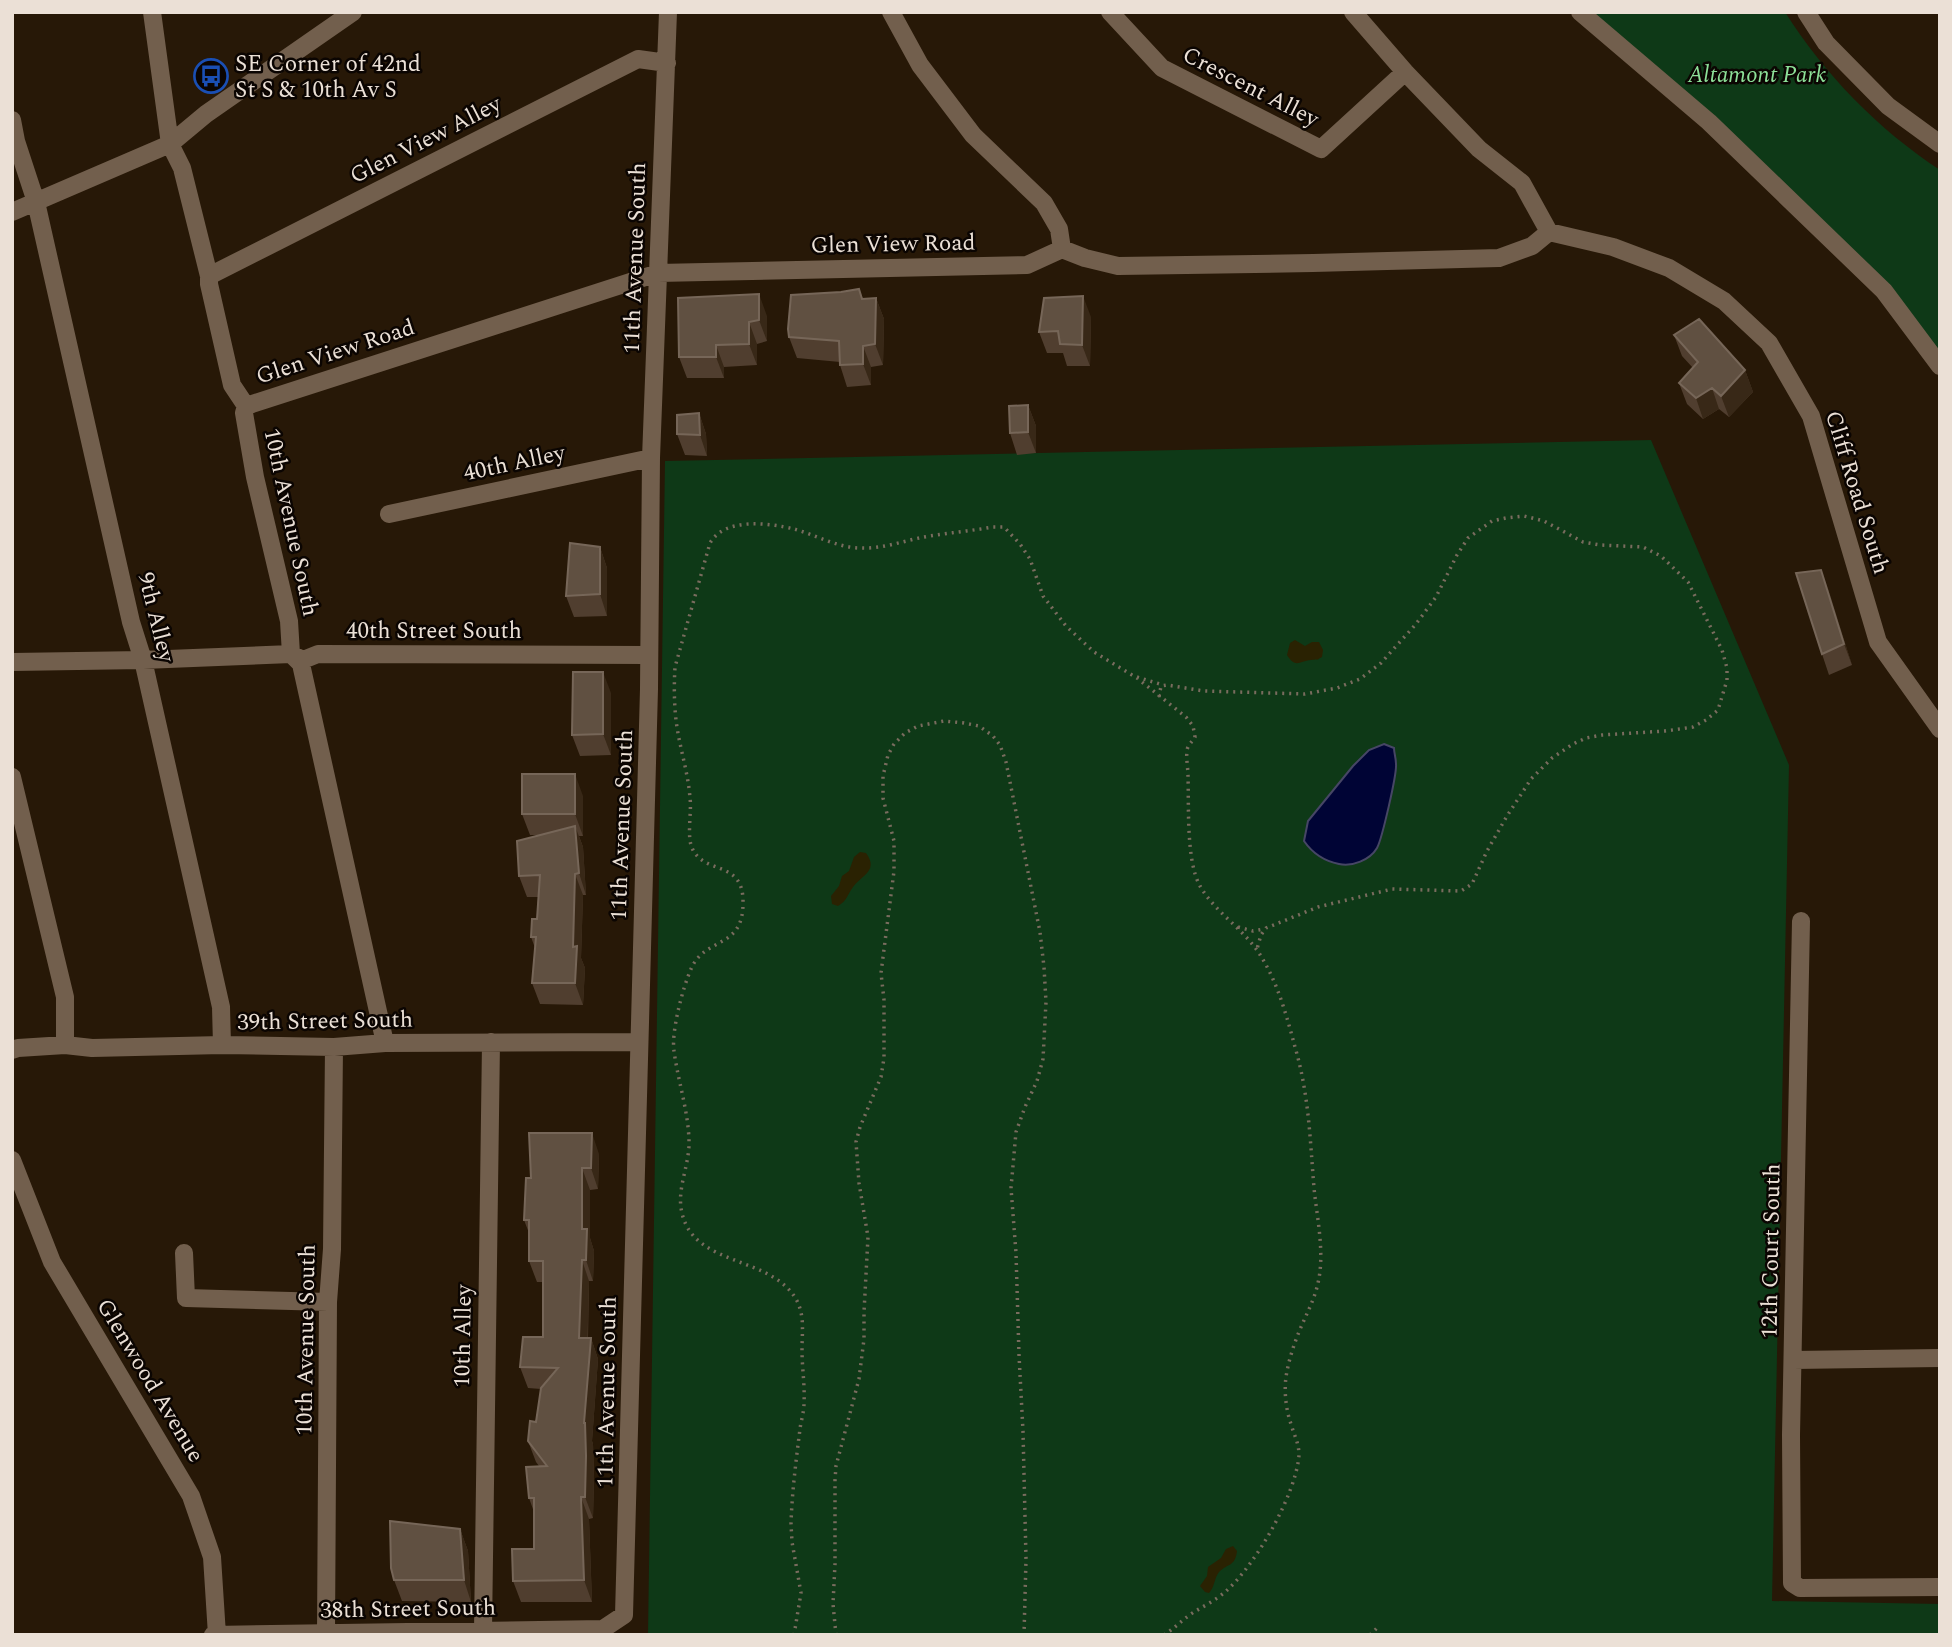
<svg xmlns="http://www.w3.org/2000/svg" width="1952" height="1647" font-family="Spectral,serif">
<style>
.green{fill:#0e3917}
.sand{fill:#2a2202}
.water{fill:#000435;stroke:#464665;stroke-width:2}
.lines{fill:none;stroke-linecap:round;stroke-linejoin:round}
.path{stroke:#796c5e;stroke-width:3.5;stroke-dasharray:2 5;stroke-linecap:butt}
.minor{stroke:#725f4d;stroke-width:18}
.wall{fill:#503e2f}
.shaded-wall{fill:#382817}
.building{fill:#605041;stroke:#766658;stroke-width:2}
.labels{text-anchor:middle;stroke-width:5;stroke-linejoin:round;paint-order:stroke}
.poi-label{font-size:23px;fill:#ebe0d6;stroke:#0b0502;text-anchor:start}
.park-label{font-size:23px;font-style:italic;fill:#8de098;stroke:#0b0502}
.street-label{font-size:23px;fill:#ebe0d6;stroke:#0b0502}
</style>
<rect width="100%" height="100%" fill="#271807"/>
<path class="green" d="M1592 12H1785C1825 75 1878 129 1940 170V352Z
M1651 440 1789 765 1772 1601 1940 1604V1635H648L665 461Z"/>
<path class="sand" d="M1295 640 1305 646 1312 642H1319L1323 650 1322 657C1313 662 1322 658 1311 660 1299 661 1296 669 1287 655L1290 643Z
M860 852 866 853C879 871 862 875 853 887 847 895 847 901 838 906L832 904 831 896 839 886 842 876 849 871 854 857Z
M1233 1546 1237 1551C1235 1567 1228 1563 1219 1572 1214 1578 1215 1587 1209 1593L1205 1592 1200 1586 1207 1576 1208 1567 1221 1558 1226 1549Z"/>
<path class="water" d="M1384 744 1394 748C1394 753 1396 758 1396 764 1397 774 1382 839 1377 848 1370 860 1352 867 1339 864 1324 861 1313 854 1304 841L1308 821 1353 766 1369 750Z"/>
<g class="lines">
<path class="path" d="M1137 677 1163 685
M1159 697 1161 686 1167 685 1204 691 1305 694 1337 688 1360 679 1381 663 1416 624 1436 597 1457 555 1468 538 1492 521 1506 518 1524 516 1544 521 1583 542 1600 545 1643 547 1661 556 1688 582 1722 650 1727 668V680L1718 710 1706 720 1693 727 1665 731 1602 735 1586 738 1573 744 1552 758 1531 779 1507 816 1487 851 1472 884 1461 891 1392 889 1318 907 1266 928 1261 935 1257 949
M1238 927 1253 931 1264 929
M794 1635 801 1593 792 1542 791 1524C792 1492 796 1461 800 1429 801 1421 804 1412 804 1403 805 1386 802 1368 802 1350 802 1332 805 1315 796 1299 770 1255 694 1267 682 1213 676 1189 690 1165 689 1140 688 1110 678 1081 674 1051 671 1032 683 987 691 969 705 936 743 950 743 903 744 860 706 875 693 850 686 838 692 812 690 798 688 771 679 746 676 720 674 702 674 684 675 667L710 543C725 517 769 523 794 529 816 535 838 548 861 548 882 549 903 541 924 537 947 533 970 531 993 527H1004L1020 544 1030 559 1043 596 1066 626 1094 652 1137 678 1186 717 1193 726 1195 737C1192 742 1188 745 1187 750 1186 759 1188 768 1188 776 1189 806 1186 861 1200 886 1216 914 1246 930 1262 958 1278 984 1287 1017 1295 1047 1309 1095 1310 1139 1314 1188 1317 1218 1325 1253 1318 1283 1314 1302 1304 1318 1297 1337 1292 1350 1288 1364 1286 1377 1284 1392 1286 1410 1291 1424 1294 1435 1299 1443 1299 1455 1296 1495 1255 1566 1225 1592 1216 1600 1204 1606 1194 1612 1183 1619 1175 1628 1164 1635
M836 1635 833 1604 835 1564V1480L836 1466 859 1379 864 1339V1312L868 1237 859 1183 856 1142 860 1127 881 1077 884 1058V1000L881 973 894 871V841L883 798V776L888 755 894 744 905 733 918 726 944 721 964 723 979 726 993 736 1000 745 1006 762 1040 932 1044 967 1046 1002 1043 1059 1037 1081 1025 1107 1016 1132 1011 1188 1016 1253 1019 1355 1023 1431 1026 1559 1024 1635
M1370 1635 1379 1626"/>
<path class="minor" d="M152 12 170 144 182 168 209 276V284L232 385 246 406 244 413 255 477 289 621 291 654 301 664 385 1043
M891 12 920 65 973 135 1044 203 1059 229 1062 249
M1110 12 1162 68 1321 149 1405 72
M1353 12 1405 72 1479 149 1522 183 1549 232 1613 247 1669 268 1724 301 1769 343 1811 416 1878 642 1940 729
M1580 12 1709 122 1884 291 1940 366
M1806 12 1826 43 1888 106 1940 144
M12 120 16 141 36 202 131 622 143 660 221 1007 222 1045
M12 212 170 144 206 114 353 12
M209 276 638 59 667 63
M246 406 658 273 1027 265 1062 249 1085 258 1118 266 1313 263 1499 258 1532 246 1549 232
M389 514 651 458
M12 662 143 660 291 654 303 660 318 654 648 655
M12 777 65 997V1045
M1801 921 1791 1435 1792 1583 1800 1588 1940 1587
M12 1050 18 1048 65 1045 92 1048 222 1045 334 1047 385 1043 639 1042
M12 1160 52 1262 191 1496 212 1557 217 1635
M184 1253 186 1298 328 1302
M1793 1360 1940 1358
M483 1631 491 1042
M326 1634 328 1302 332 1249 334 1047
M213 1635 603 1629 624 1615 649 689 651 458 668 12"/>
</g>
<path class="wall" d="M859 289 863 299 876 298 884 319 883 365 871 367V385L847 387 840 365V362L797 358 789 337 841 292Z
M678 298 767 316V341L757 344V365L724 367V378H687L679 357Z
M1091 317 1090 366H1067L1063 353H1047L1039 332Z
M1674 335 1745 370 1753 392 1729 417 1719 409 1703 419 1687 404 1679 383 1693 368 1682 356Z
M1028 405 1036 426V453L1017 455 1010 433Z
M699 413 706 434 707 456 685 455 677 434Z
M600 547 607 568V616L574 617 566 596Z
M1821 570 1852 665 1829 675 1822 654Z
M611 693V755L580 756 572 735Z
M583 796V836H579L583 847 586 895H583L581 958 585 968 583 1005 540 1004 532 983 535 948 531 937 537 919 538 897H527L519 876 539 835H530L522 814Z
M599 1154 598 1189 590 1190V1238L594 1251 593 1281H589L588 1338H591L598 1359 592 1441 593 1444 594 1477 593 1518 589 1519 592 1602H521L513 1581 534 1549V1512L529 1498 539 1466 536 1462 528 1441 536 1422 541 1389 528 1388 520 1367 543 1337V1282H537L529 1261V1233L524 1220 531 1178Z
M460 1529 468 1551 471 1602 402 1601 394 1580Z"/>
<path class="shaded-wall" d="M759 294 767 316V341L759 320Z
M1083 296 1091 317 1090 366 1082 345Z
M876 298 884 319 883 365 875 344Z
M749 322 757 344V365L749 344Z
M716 345 724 367V378L716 357Z
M863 346 871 367V385L863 364Z
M1745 370 1753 392 1729 417 1721 396Z
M1712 388 1719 409 1703 419 1696 398Z
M1028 405 1036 426V453L1028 432Z
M699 413 706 434 707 456 700 435Z
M600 547 607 568V616L600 594Z
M1821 570 1829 591 1852 665 1844 644Z
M603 672 611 693V755L603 734Z
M575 774 583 796V836L575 814Z
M575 826 583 847 586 895 579 873Z
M575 874 583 895 581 958 585 968 583 1005 575 983 573 947Z
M592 1133 599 1154 598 1189 591 1168Z
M582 1168 590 1190V1238L594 1251 593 1281 586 1260 582 1229Z
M582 1260 589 1281 587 1359 579 1338Z
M591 1338 598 1359 592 1441 593 1444 594 1477 593 1518 585 1497 584 1423Z
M581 1497 589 1519 592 1602 584 1580Z
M460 1529 468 1551 471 1602 464 1580Z"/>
<path class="building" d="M859 289 862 299 876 298 875 344 863 346V364L840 365 839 341 789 337 788 329 791 295 841 292Z
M759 294V320L749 322V344L716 345V357H679L678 298Z
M1083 296 1082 345 1060 344 1058 331 1039 332 1044 298Z
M1699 319 1745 370 1721 396 1712 388 1696 398 1679 383 1698 362 1674 335Z
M1028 405V432L1010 433 1009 406Z
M699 413 700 435 677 434V415Z
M570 543 600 547V594L566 596Z
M1821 570 1844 644 1822 654 1796 573Z
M573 672H603V734L572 735Z
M522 774H575V814H522Z
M575 826 579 873 575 874 573 947 577 946 575 983H532L536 937H531L532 919H537L540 875 519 876 517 841Z
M529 1133H592L591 1168H582V1229H587L586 1260H582L579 1338H591L584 1423H585L586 1456 585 1497H581L584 1580 513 1581 512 1549H534V1498H529L526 1467 547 1466 528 1441 530 1421 536 1422 541 1388 558 1368 520 1367 523 1337H543V1261H529V1220H524L526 1178H531Z
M390 1521 460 1529 464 1580H394L391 1568Z"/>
<defs>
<g id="bus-ring" transform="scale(1.75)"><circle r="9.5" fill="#0b0502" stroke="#1a4fb4" stroke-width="1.5"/><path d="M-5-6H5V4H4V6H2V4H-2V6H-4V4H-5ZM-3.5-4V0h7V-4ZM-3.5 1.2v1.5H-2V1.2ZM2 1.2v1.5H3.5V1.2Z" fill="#1a4fb4"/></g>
</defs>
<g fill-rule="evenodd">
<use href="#bus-ring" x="211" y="76"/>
</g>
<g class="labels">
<g class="poi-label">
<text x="235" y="71">SE Corner of 42nd<tspan x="235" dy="26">St S &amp; 10th Av S</tspan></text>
</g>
<g class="park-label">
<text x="1757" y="82">Altamont Park</text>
</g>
<g class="street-label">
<text transform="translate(1251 86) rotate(27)" y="8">Crescent Alley</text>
<text transform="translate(425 139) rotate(-27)" y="8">Glen View Alley</text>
<text transform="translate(893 243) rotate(-1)" y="8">Glen View Road</text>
<text transform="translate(634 258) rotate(-88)" y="8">11th Avenue South</text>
<text transform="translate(335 351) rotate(-18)" y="8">Glen View Road</text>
<text transform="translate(514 462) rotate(-12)" y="8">40th Alley</text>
<text transform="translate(1858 492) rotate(73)" y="8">Cliff Road South</text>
<text transform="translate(292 522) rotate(78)" y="8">10th Avenue South</text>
<text transform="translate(157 617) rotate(76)" y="8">9th Alley</text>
<text x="434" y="638">40th Street South</text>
<text transform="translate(621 825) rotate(-88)" y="8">11th Avenue South</text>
<text transform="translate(325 1020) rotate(-1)" y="8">39th Street South</text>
<text transform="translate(1770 1251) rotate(-89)" y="8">12th Court South</text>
<text transform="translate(462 1336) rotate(-89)" y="8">10th Alley</text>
<text transform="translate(305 1340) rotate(-89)" y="8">10th Avenue South</text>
<text transform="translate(151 1380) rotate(59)" y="8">Glenwood Avenue</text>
<text transform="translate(606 1392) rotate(-89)" y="8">11th Avenue South</text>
<text transform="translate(408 1608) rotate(-1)" y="8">38th Street South</text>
</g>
</g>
<rect width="1952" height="1647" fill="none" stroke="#ebe0d6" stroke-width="28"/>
</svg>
